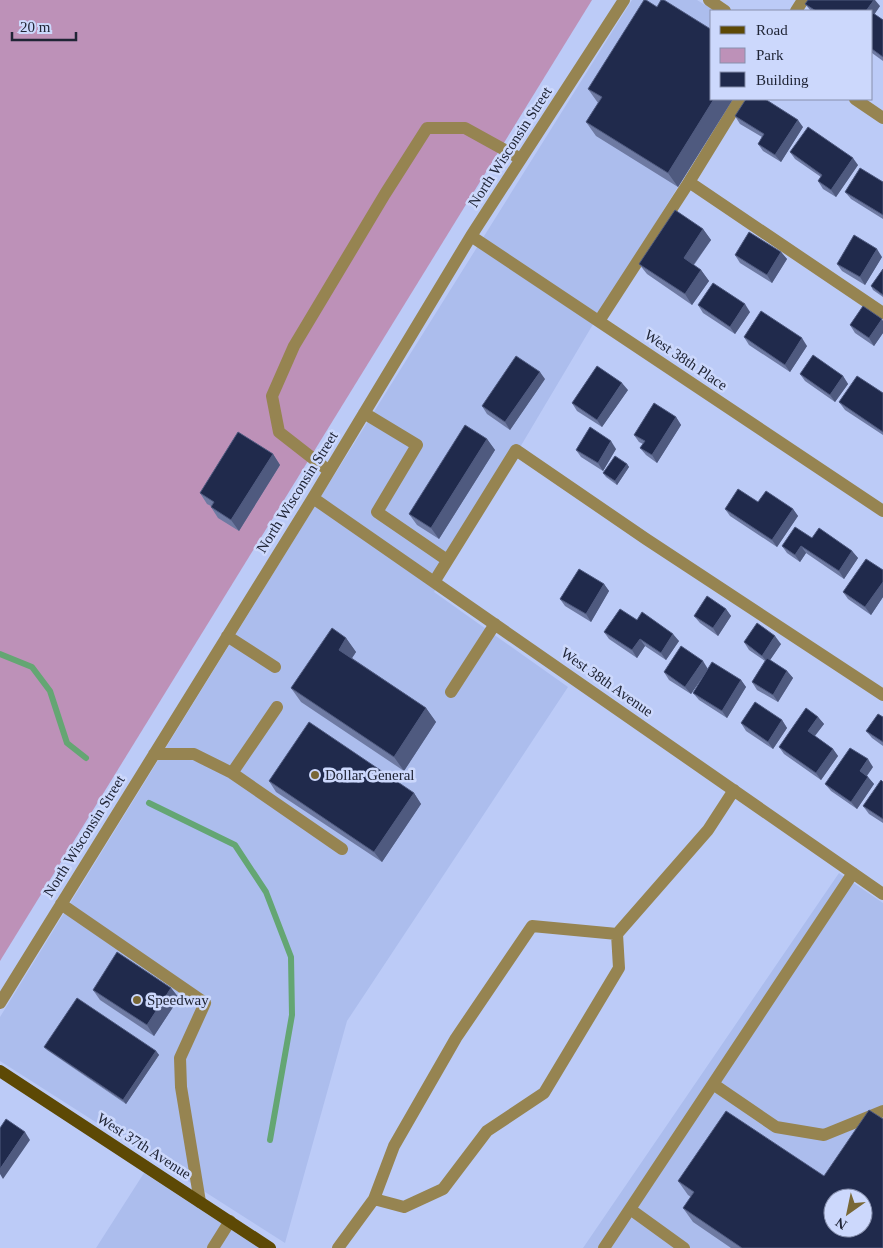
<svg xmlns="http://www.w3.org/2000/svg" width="883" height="1248" font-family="Georgia,serif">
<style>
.built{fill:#acbded;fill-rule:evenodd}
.green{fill:#bd91b8}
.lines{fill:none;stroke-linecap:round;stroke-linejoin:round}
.stream{stroke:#64a673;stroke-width:6}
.minor{stroke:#968451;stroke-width:12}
.major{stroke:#5d4905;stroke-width:12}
.wall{fill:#6e7aa2}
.shaded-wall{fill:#4f5a7f}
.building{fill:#202a4c;stroke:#4f5a7f;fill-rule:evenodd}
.poi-dot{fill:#796836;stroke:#ccd8fc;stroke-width:2}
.labels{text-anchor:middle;stroke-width:5;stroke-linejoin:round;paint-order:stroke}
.street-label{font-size:15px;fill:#202536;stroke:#ccd8fc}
.poi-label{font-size:15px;fill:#202536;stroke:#ccd8fc;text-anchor:start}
</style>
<rect width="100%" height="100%" fill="#bccbf7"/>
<path class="built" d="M632 0H697L715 11H712V99H732L592 326 434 592 568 687 347 1021 285 1243 0 1061V1017L313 509Z
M839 873 883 903V1248H583ZM833 1198H863V1228H833Z
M144 1173 259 1248H96Z"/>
<path class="green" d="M0 0H592L0 961Z"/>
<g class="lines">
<path class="stream" d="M0 654 32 667 50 691 67 743 86 758
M149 803 235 845 266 892 291 957 292 1015 270 1140"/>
<path class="minor" d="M709 0 725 11
M796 11 803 0
M855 99 883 118
M689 182 883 313
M471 236 883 511
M599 321 689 182 740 99
M364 413 417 445 377 512 447 560
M329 471 279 432 272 396 294 346 385 194 427 128H465L521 159
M313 498 883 894
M434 582 516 450 646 539 883 695
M227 636 275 667
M451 692 495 624
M154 754H194L232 773 277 707
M232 773 342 849
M61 904 205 1003 180 1058 181 1087 200 1202
M0 1003 313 498 471 236 624 0
M713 1084 776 1127 824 1135 883 1111
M374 1199 404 1207 443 1189 487 1131 544 1093 619 968 617 934
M630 1209 684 1248
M213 1248 230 1221
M338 1248 374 1199 394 1146 456 1038 532 926 617 934 708 830 734 790
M604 1248 853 873"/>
<path class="major" d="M0 1071 270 1248"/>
</g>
<path class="wall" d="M805 4 880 6 874 14 883 20V61L872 53V11H811Z
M588 89 712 99H733L678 187 596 136 586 122 598 103Z
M735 116 803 127 781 162 763 151 758 144 762 137 740 124Z
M790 152 858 165 836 197 823 189 818 181 821 177 795 159Z
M883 182V219L851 199 845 192Z
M703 229 711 240 694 265 701 270 709 281 692 305 647 274 639 264Z
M781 252 787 259 772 283 740 263 735 255Z
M882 257 865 285 842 271 837 264Z
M883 269V297L873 290 871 286Z
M698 305 750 312 735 334 703 313Z
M883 321V333L874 346 855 333 850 325Z
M744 337 807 346 790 372 749 345Z
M800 374 843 376 848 384 835 402 805 381Z
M545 379 510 430 487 414 482 406Z
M628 390 602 427 577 411 572 403Z
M883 393V435L845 410 839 402Z
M676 417 681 425 657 463 646 455 640 448 643 444 639 442 634 435Z
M487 439 495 450 439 539 417 525 409 514Z
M616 449 603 471 581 457 576 450Z
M273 454 280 465 239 531 218 518 211 507V506L207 504 200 493Z
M627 464 629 467 617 485 606 477 603 473Z
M725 509H793L798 516 777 547 730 516Z
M812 538 852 551 858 558 844 579 806 553 800 562 787 553 782 546Z
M883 570V597L871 615 848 599 843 592Z
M604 584 609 591 591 622 565 606 560 599Z
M726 609 731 616 718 636 700 623 694 616Z
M637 620 679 641 666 660 645 646 637 658 609 639 604 632Z
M346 638 356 652 352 658 426 708 436 722 404 771 301 702 291 688Z
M744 642 781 644 770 660 787 671 793 678 778 702 757 690 752 682 765 661 749 650Z
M708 669 691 694 669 680 664 672Z
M741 680 746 687 727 718 699 700 693 693Z
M818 717 824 724 815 736 833 749 838 756 821 780 784 754 779 747Z
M883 717V746L872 738 866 731Z
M782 720 787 728 773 749 746 731 741 723Z
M873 767 867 776 874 784 857 809 831 791 825 784Z
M269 781 414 793 421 804 382 862 276 792Z
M883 782V823L869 814 863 806Z
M171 988 179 998 154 1036 100 1000 93 990Z
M44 1047 156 1051 159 1055 126 1104 47 1050Z
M678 1181 883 1248H731L693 1222 683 1208 691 1197 688 1195Z"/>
<path class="shaded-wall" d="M874 0H875L880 6 872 18V11H866Z
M714 99H733L678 187 668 173Z
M798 120 803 127 781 162 775 155Z
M853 158 858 165 836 197 831 190Z
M703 229 711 240 691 268 684 258Z
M877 249 882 257 865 285 860 277Z
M781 252 787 259 772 283 767 275Z
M701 270 709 281 692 305 685 294Z
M745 304 750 312 735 334 730 327Z
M882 319 883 321V333L874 346 869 338Z
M802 338 807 346 790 372 785 365Z
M540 372 545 379 510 430 505 422Z
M843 376 848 384 835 402 830 395Z
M622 383 628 390 602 427 597 420Z
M676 417 681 425 657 463 652 455Z
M487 439 495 450 439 539 431 528Z
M611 441 616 449 603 471 598 463Z
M273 454 280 465 239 531 231 520Z
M627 464 629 467 617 485 615 481Z
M793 509 798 516 777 547 772 540Z
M801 546 806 553 800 562 795 555Z
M852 551 858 558 844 579 839 571Z
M883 582V597L871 615 865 607Z
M604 584 609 591 591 622 586 614Z
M726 609 731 616 718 636 713 628Z
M673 634 679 641 666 660 661 653Z
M775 636 781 644 768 663 762 656Z
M346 638 356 652 348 664 339 650Z
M640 639 645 646 637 658 632 650Z
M703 661 708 669 691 694 685 687Z
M787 671 793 678 778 702 773 695Z
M741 680 746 687 727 718 722 711Z
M426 708 436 722 404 771 394 757Z
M818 717 824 724 813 738 808 731Z
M782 720 787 728 773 749 768 742Z
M833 749 838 756 821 780 816 773Z
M868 759 873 767 865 778 860 771Z
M868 777 874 784 857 809 851 802Z
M414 793 421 804 382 862 374 852Z
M171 988 179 998 154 1036 147 1025Z
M156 1051 159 1055 126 1104 123 1100Z
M25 1132 30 1140 3 1179 0 1174V1169Z"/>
<path class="building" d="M644 0H646L657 7 661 0H664L712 30V99H714L668 173 586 122 602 97 588 89Z
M808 0H874L866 11H816L805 4Z
M873 13 883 20V57L872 49V15Z
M746 99H765L798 120 775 155 758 144 764 134 735 116Z
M808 127 853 158 831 190 818 181 822 175 790 152Z
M860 168 883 182V215L845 192Z
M675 210 703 229 684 258 701 270 685 294 639 264Z
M749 232 781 252 767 275 735 255Z
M854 235 877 249 860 277 837 264Z
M883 269V295L871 286Z
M713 283 745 304 730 327 698 305Z
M863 306 882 319 869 338 850 325Z
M761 311 802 338 785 365 744 337Z
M813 355 843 376 830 395 800 374Z
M516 356 540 372 505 422 482 406Z
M597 366 622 383 597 420 572 403Z
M857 376 883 393V432L839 402Z
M654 403 676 417 652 455 640 448 645 441 634 435Z
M465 425 487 439 431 528 409 514Z
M590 427 611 441 598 463 576 450Z
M238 432 273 454 231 520 211 507 214 502 200 493Z
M615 456 627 464 615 481 603 473Z
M738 489 758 502 766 491 793 509 772 540 725 509Z
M795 527 812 538 819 528 852 551 839 571 801 546 795 555 782 546Z
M866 559 883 570V582L865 607 843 592Z
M579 569 604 584 586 614 560 599Z
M707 596 726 609 713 628 694 616Z
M620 609 637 620 642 612 673 634 661 653 640 639 632 650 604 632Z
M757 623 775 636 762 656 744 642Z
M332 628 346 638 339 650 426 708 394 757 291 688Z
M681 646 703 661 685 687 664 672Z
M767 658 787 671 773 695 752 682Z
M712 662 741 680 722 711 693 693Z
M755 702 782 720 768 742 741 723Z
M806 708 818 717 808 731 833 749 816 773 779 747Z
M878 714 883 717V742L866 731Z
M309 722 414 793 374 852 269 781Z
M850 748 868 759 860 771 868 777 851 802 825 784Z
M881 780 883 782V819L863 806Z
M117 952 171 988 147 1025 93 990Z
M77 998 156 1051 123 1100 44 1047Z
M869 1110 883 1119V1248H742L683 1208 694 1192 678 1181 726 1111 824 1176ZM833 1198H863V1228H833Z
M6 1119 25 1132 0 1169V1128Z"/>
<g class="poi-dot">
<circle cx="315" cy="775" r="5"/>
<circle cx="137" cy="1000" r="5"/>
</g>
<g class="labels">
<g class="street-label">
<text transform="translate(510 147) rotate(-57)" y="5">North Wisconsin Street</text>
<text transform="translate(686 360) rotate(34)" y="5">West 38th Place</text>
<text transform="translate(297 492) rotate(-58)" y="5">North Wisconsin Street</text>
<text transform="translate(607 682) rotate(35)" y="5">West 38th Avenue</text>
<text transform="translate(84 836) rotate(-58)" y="5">North Wisconsin Street</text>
<text transform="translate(144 1146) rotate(33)" y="5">West 37th Avenue</text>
</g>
<g class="poi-label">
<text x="325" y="780">Dollar General</text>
<text x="147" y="1005">Speedway</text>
</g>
</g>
<rect x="710" y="10" width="162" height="90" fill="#ccd8fc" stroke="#8790ad"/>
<rect x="720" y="26" width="25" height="8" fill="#5d4905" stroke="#8790ad"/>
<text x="756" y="35" font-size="15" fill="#202536">Road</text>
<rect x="720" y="48" width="25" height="15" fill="#bd91b8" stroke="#8790ad"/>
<text x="756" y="60" font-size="15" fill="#202536">Park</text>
<rect x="720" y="72" width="25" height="15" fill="#202a4c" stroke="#8790ad"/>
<text x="756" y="85" font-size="15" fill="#202536">Building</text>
<g transform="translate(848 1213) rotate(213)"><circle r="24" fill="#ccd8fc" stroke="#8790ad"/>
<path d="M0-4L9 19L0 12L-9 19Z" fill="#796836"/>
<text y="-8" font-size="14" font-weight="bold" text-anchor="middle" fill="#202536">N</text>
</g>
<path d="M12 32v8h64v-8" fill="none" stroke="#202536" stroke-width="2.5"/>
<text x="20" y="32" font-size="15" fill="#202536" stroke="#ccd8fc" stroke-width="4" paint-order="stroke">20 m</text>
</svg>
